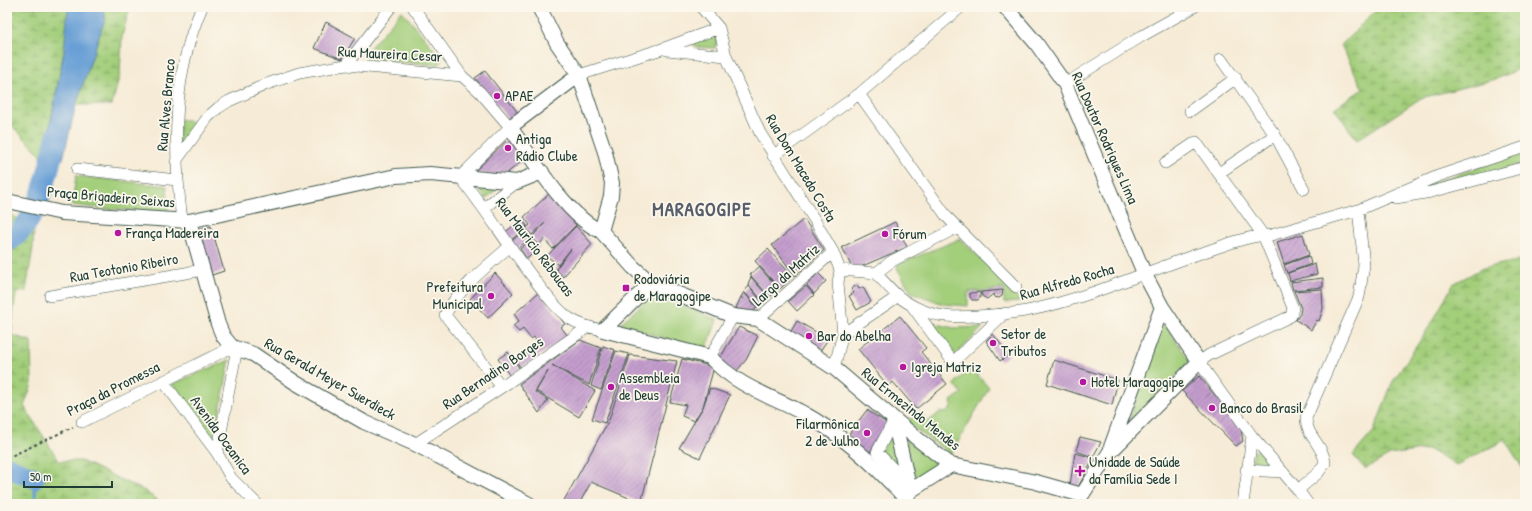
<svg xmlns="http://www.w3.org/2000/svg" width="1532" height="511" font-family="'Patrick Hand',sans-serif">
<style>
.green{fill:#a3ce7a;stroke:#618657}
.wetland{fill:url(#wetland-marsh);stroke:#618657}
.water{fill:#679fd5;stroke:#436e84}
.lines{fill:none;stroke-linecap:round;stroke-linejoin:round}
.stream{stroke:#679fd5;stroke-width:3.5}
.river{stroke:#679fd5;stroke-width:21}
.building{fill:url(#building-hatch)}
.minor-casing{stroke:#3f574c;stroke-width:12}
.tertiary-casing{stroke:#3f574c;stroke-width:16}
.path{stroke:#3f574c;stroke-width:2;stroke-dasharray:3 3;stroke-linecap:butt}
.minor{stroke:#fff;stroke-width:11}
.tertiary{stroke:#fff;stroke-width:14}
.poi-dot{fill:#b5179e;stroke:#fbf7ec;stroke-width:1.5}
.labels{text-anchor:middle;stroke-width:3.5;stroke-linejoin:round;paint-order:stroke}
.street-label{font-size:15px;fill:#1f3d34;stroke:#fbf7ec}
.poi-label{font-size:15px;fill:#1f3d34;stroke:#fbf7ec;text-anchor:start}
.district-label{font-size:19px;font-weight:bold;letter-spacing:1px;fill:#595f6a;stroke:#fbf7ec}
</style>
<defs>
<pattern id="wetland-marsh" width="20" height="14" patternUnits="userSpaceOnUse"><rect width="20" height="14" fill="#a3ce7a"/><path d="M1 5h8M5 5V1M11 12h8M15 12V8" fill="none" stroke="#84a865"/></pattern>
<pattern id="building-hatch" width="6" height="6" patternUnits="userSpaceOnUse"><rect width="6" height="6" fill="#c59ece"/><path d="M-1 1l2-2M0 6l6-6M5 7l2-2" fill="none" stroke="#9f82a8"/></pattern>
</defs>
<rect width="100%" height="100%" fill="#fbf7ec"/>
<filter id="ink" filterUnits="userSpaceOnUse"><feTurbulence type="fractalNoise" baseFrequency=".025" numOctaves="2"/><feDisplacementMap in="SourceGraphic" scale="8" xChannelSelector="R" yChannelSelector="G"/><feConvolveMatrix kernelMatrix="1 2 1 2 8 2 1 2 1" color-interpolation-filters="sRGB"/></filter>
<filter id="wash" filterUnits="userSpaceOnUse"><feTurbulence type="fractalNoise" baseFrequency=".012" numOctaves="4" result="noise"/><feDisplacementMap in="SourceGraphic" scale="16" xChannelSelector="R" yChannelSelector="G"/><feGaussianBlur stdDeviation="0.9" result="paint"/><feColorMatrix in="noise" values="0 0 0 0 0 0 0 0 0 0 0 0 0 0 0 0 0 1.4 0 .05"/><feComposite in="paint" operator="in"/></filter>
<g filter="url(#wash)">
<rect width="100%" height="100%" fill="#f6ebd6"/>
<path class="green" d="M402 11 442 59 440 63 437 65 369 59 367 57V51Z
M713 35 718 39 715 48 697 47 694 45V42Z
M180 119 196 123 184 145 178 143Z
M1525 152V163L1426 189V185Z
M76 176 167 186 168 212 105 209 72 205Z
M477 185 500 186 486 199Z
M960 239 1013 289 1019 302 1004 303V289L968 292V306L943 304 911 292 897 268 898 264Z
M655 293 717 320 706 350 623 326 622 322Z
M929 322 954 328 983 327 955 356Z
M1165 325 1190 361 1133 420 1129 419 1162 327Z
M230 360 214 440 172 384Z
M971 368 989 388 951 454 905 422 920 412 928 422 940 412 945 413 949 411 952 405 951 401 962 393 954 384Z
M891 435 900 470 880 452Z
M905 438 939 465 915 482Z
M1258 450 1270 464 1269 467 1256 466 1252 462 1254 452Z"/>
<path class="wetland" d="M7 7 69 8 64 51 44 158 7 121Z
M104 7H130L122 36 120 73 112 105H76L105 19Z
M1379 7H1525V67L1496 79 1421 98 1357 140 1334 108 1363 89 1341 45Z
M7 212 34 229 33 247 26 291 16 293 11 335 31 341 32 384 24 406 59 461H81L145 491 162 504H7Z
M1525 259V472L1505 440 1456 465 1428 449 1390 455 1365 469 1353 455 1374 431 1392 383 1433 321 1453 284 1483 268Z"/>
<path class="water" d="M68 7H104L105 19 76 105 63 159C55 164 51 164 44 158L64 51Z"/>
<g class="lines">
<path class="stream" d="M34 478 36 504"/>
<path class="river" d="M7 242C40 223 48 170 57 135
M7 467 34 478"/>
</g>
<g id="blocks">
<path class="building" d="M326 22 355 38 342 59 314 48Z
M485 71 519 114 510 121 475 78Z
M509 138 526 158 502 177 474 172Z
M551 192 576 225 553 249 544 239 539 245 532 237 546 222 532 235 526 228 530 225 524 217Z
M522 219 527 226 509 242 503 234Z
M804 219 824 250 795 276 772 245Z
M895 222 907 247 853 270 842 247Z
M211 226 224 271 212 275 198 229Z
M576 226 592 244 563 277 556 269 571 249 558 265 547 256Z
M525 230 531 237 515 251 509 243Z
M1303 234 1309 255 1284 264 1277 242Z
M531 239 539 247 527 259 520 249Z
M768 249 793 277 780 289 755 261Z
M1309 256 1311 264 1287 273 1284 265Z
M1315 264 1317 274 1290 281 1288 273Z
M759 267 779 289 770 297 750 275Z
M495 273 513 293 488 318 470 299Z
M818 273 826 281 814 294 807 285Z
M751 277 769 298 764 303 748 284Z
M1323 278V287L1293 290 1291 282Z
M857 285 859 289 863 287 871 302 857 310 849 296 854 293 851 289Z
M749 286 763 303 758 307 744 292Z
M806 286 814 295 797 311 788 301Z
M1322 289 1323 309 1319 321 1317 320 1311 330 1296 320 1300 314 1301 308 1294 291Z
M1003 290 1002 296 999 298 994 297 993 294 987 299 982 296 981 292Z
M539 292 565 324 561 327 568 336 521 368 515 360 539 344 534 337 531 339 523 329 519 332 513 326 519 321 514 314Z
M744 292 757 308 752 312H742L736 308 741 297 744 300 741 297Z
M980 292V298L978 300H972L970 297V293Z
M900 316 926 348 921 352 947 384 916 409 893 382 888 386 858 349Z
M797 321 828 339 820 351 790 333Z
M739 327 758 336 746 360 735 373 718 361Z
M993 334 1009 355 1000 361 986 341Z
M580 340 601 348 589 385 552 365 595 391 579 417 536 391 548 371 535 392 548 400 539 413 519 384Z
M603 346 615 350 601 390 591 386Z
M616 351 629 354 605 423 592 419Z
M508 352 520 369 510 376 498 359Z
M630 355 677 361 641 503 591 482 579 504H562L609 420Z
M682 359 714 367 703 407 710 388 730 395 700 458 679 448 703 407 694 421 682 416 686 405 670 402Z
M1054 360 1118 380 1112 405 1047 384Z
M1199 376 1240 425 1243 441 1236 446 1182 391Z
M867 410 885 422 886 426 867 457 848 435Z
M1080 437 1101 442 1093 457 1076 451Z
M1075 453 1094 458 1078 487 1070 485Z"/>
</g>
</g>
<g filter="url(#ink)">
<use href="#blocks" fill-opacity="0" stroke="#3f574c" stroke-width="1"/>
<g class="lines">
<g class="minor-casing">
<path id="minor" d="M413 7 462 76
M701 7 719 28 726 56 760 133 814 219 833 252 840 270 876 273
M667 50 726 56
M1221 59 1275 135 1304 189
M346 65 391 7
M579 75 662 49 719 28
M1065 84 1142 36 1194 7
M859 94 947 217 1016 287
M1190 111 1236 78
M773 156 859 94 961 7
M176 161 208 117 218 108 229 101 267 84 299 73 346 65 462 76 480 92 510 127 460 177C486 210 508 245 534 279 544 292 555 308 569 318 579 325 591 328 603 330
M1165 163 1196 142 1263 235 1293 308 1291 316 1209 355 1199 362 1252 436 1298 490 1308 504
M77 169 177 180
M1219 173 1275 135
M1396 198 1431 192 1525 167
M484 208 517 182
M182 221C173 148 172 76 202 7
M840 270 838 283 843 334
M876 273C891 290 900 301 922 310 939 318 959 317 976 316 994 315 1013 314 1031 310 1088 298 1143 273 1198 254 1221 247 1247 235 1271 235L1358 210 1438 176 1525 147
M876 273 892 261 956 228
M50 296 203 270
M912 306 953 362 1005 313
M758 319 833 252
M710 357 733 316
M834 368 843 334 897 297
M163 381 217 453 231 478 257 504
M502 387 445 315C460 287 486 267 509 247
M894 420 877 452 909 485
M82 422 232 347
M415 444 502 387 588 327
M217 453 237 348
M1246 470 1283 472
M1298 490 1318 473 1325 463C1324 446 1306 436 1306 418L1359 297 1364 265 1358 210
M1243 504 1252 436"/>
</g>
<g class="tertiary-casing">
<path id="tertiary" d="M539 7 557 43 579 75 605 152 612 183 611 196 601 231
M1005 7 1036 43 1065 84 1144 273 1162 307 1199 362 1109 453 1082 495
M579 75 510 127C531 157 568 218 601 231
M7 201 62 213 189 221 396 176 430 174 517 182 542 172
M189 221 218 324 223 336 232 347 253 354 296 383 364 422 415 444 529 504
M601 231 633 267 651 283 733 316 758 319 834 368 920 441 951 465 1036 482 1082 495
M603 330 710 357C735 385 770 396 803 413 835 431 861 452 886 478 893 486 905 494 907 504
M603 330 651 283
M894 420 910 491 906 499
M1111 447 1162 307
M910 491 951 465"/>
</g>
<path class="path" d="M7 458 73 427"/>
<use href="#minor" class="minor"/>
<use href="#tertiary" class="tertiary"/>
</g>
</g>
<g class="poi-dot">
<circle cx="497" cy="96" r="4"/>
<circle cx="508" cy="148" r="4"/>
<circle cx="118" cy="233" r="4"/>
<circle cx="885" cy="234" r="4"/>
<rect x="622" y="284" width="8" height="8" rx="2"/>
<circle cx="491" cy="296" r="4"/>
<circle cx="809" cy="336" r="4"/>
<circle cx="993" cy="343" r="4"/>
<circle cx="903" cy="367" r="4"/>
<circle cx="1083" cy="382" r="4"/>
<circle cx="611" cy="387" r="4"/>
<circle cx="1212" cy="408" r="4"/>
<circle cx="867" cy="433" r="4"/>
<path d="M1078 465h4v4h4v4h-4v4h-4v-4h-4v-4h4z"/>
</g>
<g class="labels">
<g class="street-label">
<text transform="translate(390 54) rotate(3)" y="5">Rua Maureira Cesar</text>
<text transform="translate(166 105) rotate(-85)" y="5">Rua Alves Branco</text>
<text transform="translate(1105 138) rotate(66)" y="5">Rua Doutor Rodrigues Lima</text>
<text transform="translate(801 168) rotate(59)" y="5">Rua Dom Macedo Costa</text>
<text transform="translate(111 197) rotate(5)" y="5">Praça Brigadeiro Seixas</text>
<text transform="translate(535 247) rotate(53)" y="5">Rua Mauricio Reboucas</text>
<text transform="translate(124 268) rotate(-10)" y="5">Rua Teotonio Ribeiro</text>
<text transform="translate(786 275) rotate(-42)" y="5">Largo da Matriz</text>
<text transform="translate(1067 282) rotate(-16)" y="5">Rua Alfredo Rocha</text>
<text transform="translate(493 373) rotate(-34)" y="5">Rua Bernadino Borges</text>
<text transform="translate(330 379) rotate(30)" y="5">Rua Gerald Meyer Suerdieck</text>
<text transform="translate(113 389) rotate(-27)" y="5">Praça da Promessa</text>
<text transform="translate(911 409) rotate(39)" y="5">Rua Ermezindo Mendes</text>
<text transform="translate(221 435) rotate(54)" y="5">Avenida Oceanica</text>
</g>
<g class="poi-label">
<text x="505" y="101">APAE</text>
<text x="516" y="144">Antiga<tspan x="516" dy="17">Rádio Clube</tspan></text>
<text x="126" y="238">França Madereira</text>
<text x="893" y="239">Fórum</text>
<text x="634" y="284">Rodoviária<tspan x="634" dy="17">de Maragogipe</tspan></text>
<text x="483" y="292" text-anchor="end">Prefeitura<tspan x="483" dy="17">Municipal</tspan></text>
<text x="1001" y="339">Setor de<tspan x="1001" dy="17">Tributos</tspan></text>
<text x="817" y="341">Bar do Abelha</text>
<text x="911" y="372">Igreja Matriz</text>
<text x="619" y="383">Assembleia<tspan x="619" dy="17">de Deus</tspan></text>
<text x="1091" y="387">Hotel Maragogipe</text>
<text x="1220" y="413">Banco do Brasil</text>
<text x="859" y="429" text-anchor="end">Filarmônica<tspan x="859" dy="17">2 de Julho</tspan></text>
<text x="1089" y="467">Unidade de Saúde<tspan x="1089" dy="17">da Família Sede I</tspan></text>
</g>
<g class="district-label">
<text x="702" y="216">MARAGOGIPE</text>
</g>
</g>
<rect width="1532" height="511" fill="none" stroke="#fbf7ec" stroke-width="24"/>
<path d="M24 481v6h88v-6" fill="none" stroke="#1f3d34" stroke-width="2"/>
<text x="30" y="481" font-size="12" fill="#1f3d34" stroke="#fbf7ec" stroke-width="3" paint-order="stroke">50 m</text>
</svg>
